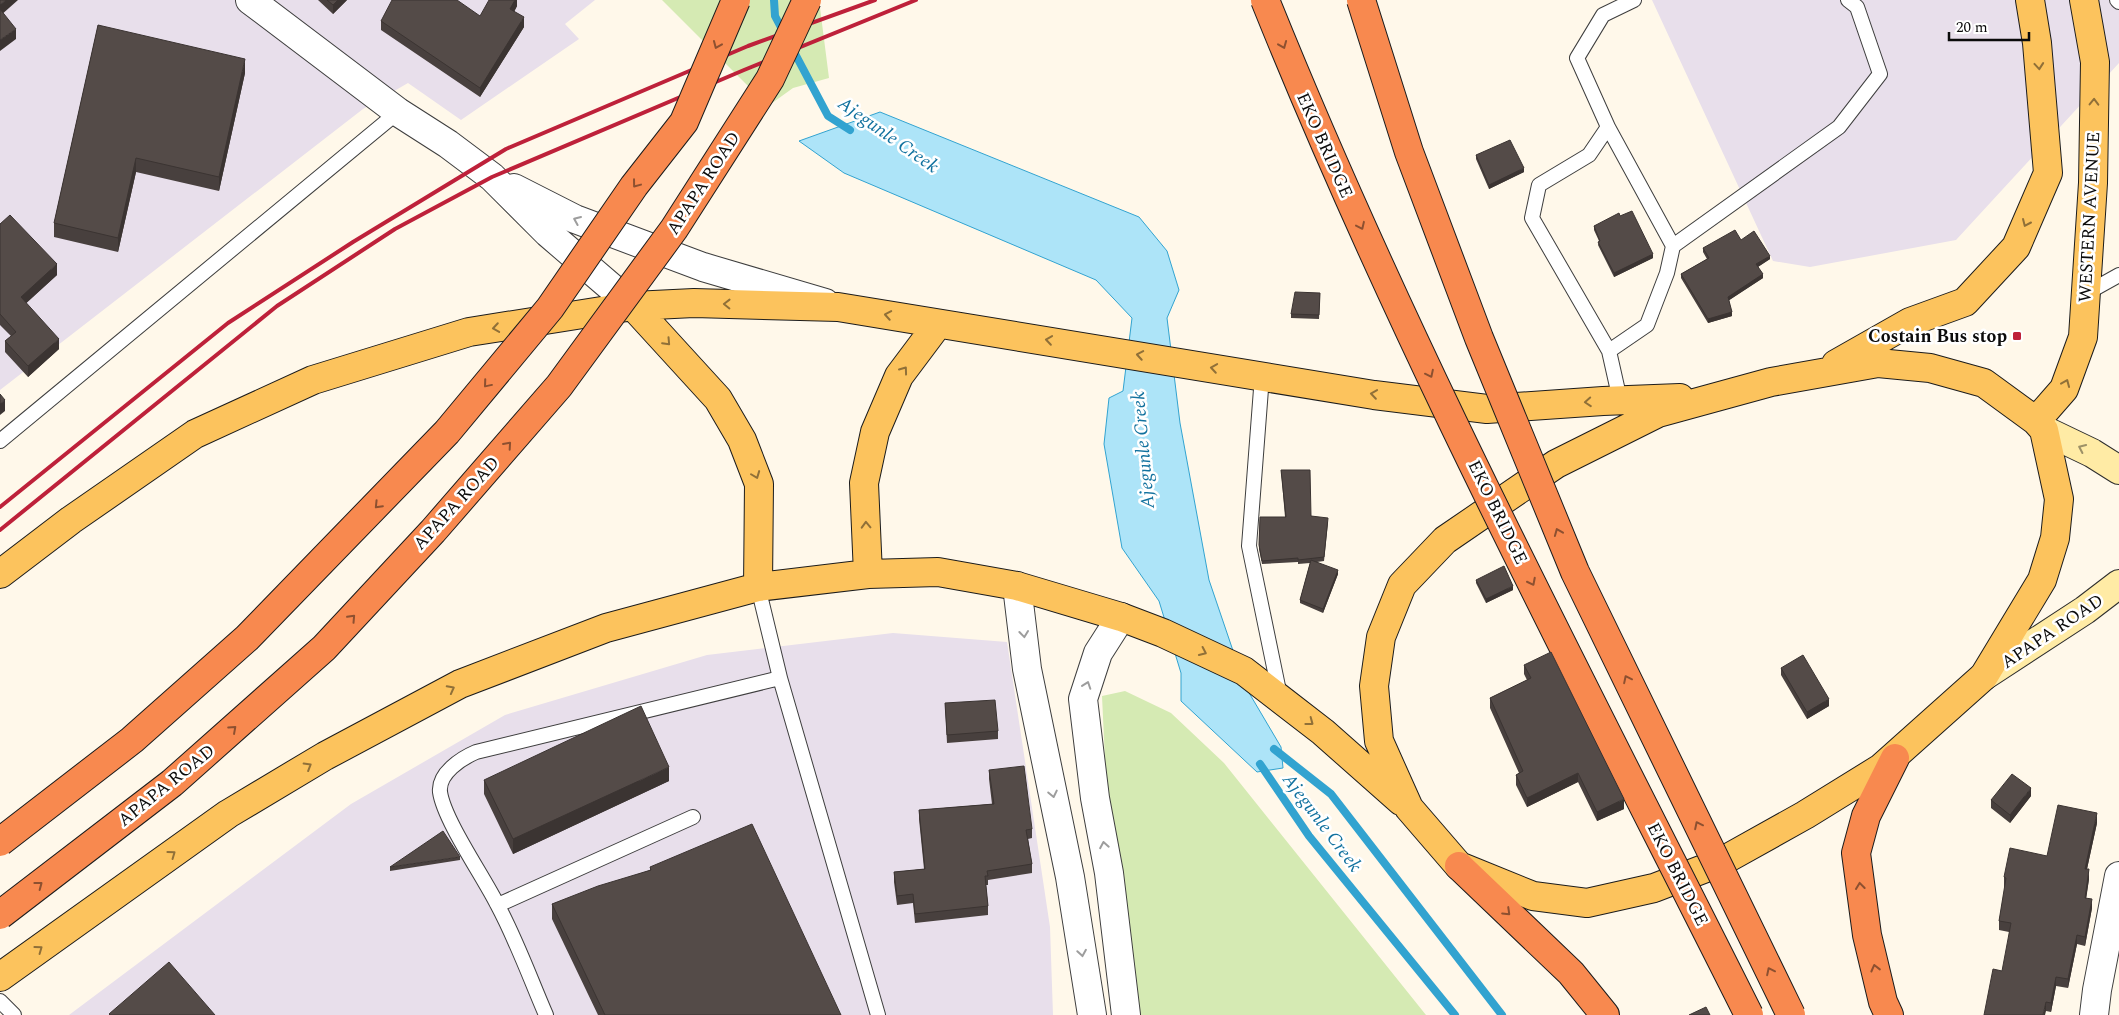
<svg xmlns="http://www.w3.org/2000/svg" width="2119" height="1015" font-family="Spectral,serif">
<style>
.industrial{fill:#e8dfeb}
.green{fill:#d5eab3}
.water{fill:#ade4f8;stroke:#32a3d0}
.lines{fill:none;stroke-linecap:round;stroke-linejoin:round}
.stream{stroke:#32a3d0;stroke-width:8}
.lane-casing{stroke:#3e3e3e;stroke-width:16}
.street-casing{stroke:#3e3e3e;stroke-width:30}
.secondary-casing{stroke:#2d2d2d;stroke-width:30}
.primary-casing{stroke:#1c1c1c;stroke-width:30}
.highway-casing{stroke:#1c1c1c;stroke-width:30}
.lane{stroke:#fff;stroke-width:14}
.street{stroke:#fff;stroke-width:28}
.secondary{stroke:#ffeba5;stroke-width:28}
.primary{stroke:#fcc35d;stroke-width:28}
.highway{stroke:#f8894f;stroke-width:28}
.rail{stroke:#be213a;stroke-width:4}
.highway-bridge-casing{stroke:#1c1c1c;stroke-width:30;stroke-linecap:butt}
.highway-bridge{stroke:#f8894f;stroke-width:28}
.wall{fill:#48403e}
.shaded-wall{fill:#3b3432}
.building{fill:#544b48;stroke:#3b3432}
.oneway{stroke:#8d5030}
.oneway2{stroke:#907038}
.oneway3{stroke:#9d9d9d}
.oneway4{stroke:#9d9167}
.poi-dot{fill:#be213a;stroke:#fff;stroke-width:2}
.labels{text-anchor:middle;stroke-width:5;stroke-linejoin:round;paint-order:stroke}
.street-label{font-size:18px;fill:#0b0b0b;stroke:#fff}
.poi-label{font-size:18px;font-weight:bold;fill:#0b0b0b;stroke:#fff;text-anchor:end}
.water-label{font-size:19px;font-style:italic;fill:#12729f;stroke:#fff}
</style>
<rect width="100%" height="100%" fill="#fff8ea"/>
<path class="industrial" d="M0 0H595L565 24 579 39 461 120 408 83 363 109 0 390Z
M1652 0H2119V63L1956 240 1810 267 1773 261Z
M893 633 1007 642 1050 927 1053 1015H69L351 804 505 715 707 655Z"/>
<path class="green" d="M662 0H819L829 78 793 88 768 106Z
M1125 691 1171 713 1224 763 1426 1015H1132L1108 824 1102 696Z"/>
<path class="water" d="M880 112 1139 217 1167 251 1179 290 1167 318 1180 423 1209 580 1245 686 1281 747 1283 768 1257 772 1181 701V673L1159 601 1122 548 1104 444 1109 398 1123 391 1132 318 1096 280 844 173 799 141Z"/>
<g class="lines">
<path class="stream" d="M774 0 775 16 784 33
M792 48 828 116 850 130
M1274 749 1331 794 1502 1015
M1260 764 1309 836 1455 1015"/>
<g class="lane-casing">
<path id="lane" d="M2117 0 2119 2
M1608 127 1673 246
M2085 294 2119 275
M1609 351 1647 325 1667 273 1673 246 1839 127 1880 74 1857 7 1848 0
M1262 376 1249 546 1280 696
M1620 400 1609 351 1532 218 1539 185 1589 155 1608 127 1577 58 1603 15 1634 0
M0 441 398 112
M780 678 878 1015
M498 905 693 817
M0 1001 14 1015
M546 1015C530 978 516 939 497 904 483 876 444 820 440 792 438 773 462 758 476 752L780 678 758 587"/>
</g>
<g class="street-casing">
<path id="street" d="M250 0 398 112 448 144 492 177 548 233 633 306
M514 188 575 219 703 267 825 303
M1017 586 1027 669 1070 877 1092 1015
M1121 617 1098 653 1083 699 1095 798 1109 873 1126 1015
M2094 1015 2097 990 2119 876"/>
</g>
<g class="secondary-casing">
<path id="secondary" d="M2044 430 2092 453 2119 470
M1984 676 2085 610 2119 584"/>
</g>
<g class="primary-casing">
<path id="primary" d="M633 306 718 399 742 440 759 484 758 587
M1878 363 1930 368 1984 383 2036 421 2044 430 2059 499 2055 538 2042 580 1984 676 1881 768 1805 815 1719 863 1654 888 1587 903 1533 896 1459 866 1409 808 1379 741 1374 686 1381 637 1402 585 1445 540 1556 464 1658 413 1771 382Z
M1836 364 1910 322 1965 302 2016 247 2048 173 2037 43 2030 0
M2036 421 2064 389 2083 337 2093 183 2095 62 2084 0
M0 574 71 520 195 434 313 380 469 332 633 306 694 303 838 307 1374 395 1487 409 1603 401 1680 398
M868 574 864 483 875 432 899 376 938 324
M0 977 228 814 325 756 460 684 606 628 758 587 868 574 938 572 1017 586 1121 617 1163 633 1244 671 1323 732 1401 801"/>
</g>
<g class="highway-casing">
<path id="highway" d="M1459 866 1571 973 1605 1015
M1889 1015 1883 1002 1867 935 1856 853 1866 816 1895 758"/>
</g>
<use href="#lane" class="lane"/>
<use href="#street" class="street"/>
<use href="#secondary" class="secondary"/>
<use href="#primary" class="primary"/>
<use href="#highway" class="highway"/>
<path class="rail" d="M0 507 228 323 353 242 506 149 748 46 875 0
M0 530 277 306 395 229 492 177 744 70 916 0"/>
<g class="highway-bridge-casing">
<path id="highway-bridge" d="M1265 0C1405 348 1581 680 1749 1015
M1361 0 1409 152 1479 338 1575 572 1791 1015
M0 842 132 740 247 638 447 432 550 308 634 186 684 122 736 0
M0 915 172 783 324 648 433 531 559 386 674 229 770 79 807 0"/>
</g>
<use href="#highway-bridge" class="highway-bridge"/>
</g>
<path class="wall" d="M318 0H347L333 14Z
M517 0V6L514 12 524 27 480 97 381 30V21L480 16Z
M98 25 245 73 219 191 136 172 118 252 54 237V223Z
M1476 155 1524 172 1489 189 1476 159Z
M1620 216 1653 258 1614 277 1598 245 1599 241 1594 230V226Z
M0 224 57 275 26 303 59 349 28 377 5 352V341L11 336 0 325Z
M1741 240 1770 259 1758 267 1763 278 1729 300 1732 316 1708 323 1681 278V274L1707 259 1703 252V248Z
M1320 293 1319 319 1291 318V314Z
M1281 470 1311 516 1328 522 1324 561 1317 562 1338 574 1323 613 1300 603V600L1310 563 1298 564V562L1262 564 1259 549 1260 517H1285Z
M1476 580 1513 590 1486 603 1476 583Z
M1524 665 1624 809 1597 821 1578 782 1527 807 1516 785V775L1519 773 1490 708V698L1527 680 1524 674Z
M1781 668 1829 706 1807 719 1781 675Z
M945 703 998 731V739L947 743Z
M989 770 1032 829V838L1028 839 1032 864V873L988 880V885H986L988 906V915L915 923 913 903 897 905 894 882V872L924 869 919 819V810L992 804 989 779Z
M484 780 669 781 513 854 484 794Z
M2031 796 2010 823 1991 808V800Z
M2097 823 2087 869 2089 879 2086 898 2092 908 2085 946 2077 944 2068 988 2056 986 2051 1012 2046 1011 2009 932 1999 930V921L2005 887H2004V877L2047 856Z
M460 857V860L390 871V867Z
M650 867 841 1015H598L552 919V904L650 870Z"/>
<path class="shaded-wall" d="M6 0H18L0 16V5Z
M338 0H347L333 14V5Z
M515 0H517V6L510 19V9Z
M524 17V27L480 97V88Z
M16 29V39L0 51V40Z
M245 59V73L219 191V177Z
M136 158V172L118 252V238Z
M1524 168V172L1489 189V185Z
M1653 254V258L1614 277V273Z
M1770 256V259L1756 268V264Z
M57 264V275L21 308V297Z
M1763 274V278L1728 301V297Z
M1732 312V316L1708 323V319Z
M59 339V349L28 377V366Z
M5 400V411L0 415V404Z
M1338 570V574L1323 613V609Z
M1513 586V590L1486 603V599Z
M1829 699V706L1807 719V712Z
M669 767V781L513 854V839Z
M1578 773V782L1527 807V798Z
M2031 788V796L2010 823V815Z
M1624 799V809L1597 821V812Z
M2097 813V823L2085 878V869Z
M2089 869V879L2085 907V898Z
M2092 899V908L2085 946V937Z
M2077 935V944L2068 988V979Z
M2056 977V986L2051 1012V1003Z
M2046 1002V1011L2045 1015H2043Z"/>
<path class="building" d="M0 0H6L0 5Z
M327 0H338L333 5Z
M392 0H457L480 16 489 0H515L510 9 524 17 480 88 381 21Z
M0 9 16 29 0 40Z
M98 25 245 59 219 177 136 158 118 238 54 223Z
M1510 140 1524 168 1489 185 1476 155Z
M1632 211 1653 254 1614 273 1598 242 1600 241 1594 226 1619 213 1620 216Z
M10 215 57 264 21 297 59 339 28 366 5 341 16 332 0 314V224Z
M1735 230 1741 240 1754 231 1770 256 1756 264 1763 274 1728 297 1732 312 1708 319 1681 274 1709 258 1703 248Z
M1295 292 1320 293 1319 315 1291 314Z
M0 394 5 400 0 404Z
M1281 470H1310L1311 516 1328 518 1324 557 1298 560V558L1262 561 1259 545 1260 517H1286Z
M1311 560 1338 570 1323 609 1300 600Z
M1504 566 1513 586 1486 599 1476 580Z
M1551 652 1624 799 1597 812 1578 773 1527 798 1516 775 1523 771 1490 698 1531 678 1524 665Z
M1803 655 1829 699 1807 712 1781 668Z
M995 700 998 731 947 735 945 703Z
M641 706 669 767 513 839 484 780Z
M1024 766 1032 829 1026 830 1032 864 987 871 988 876H985L988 906 915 914 913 894 897 896 894 872 925 869 919 810 994 804 989 770Z
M2012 774 2031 788 2010 815 1991 800Z
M2058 805 2097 813 2085 869H2089L2085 898 2092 899 2085 937 2077 935 2068 979 2056 977 2051 1003 2046 1002 2043 1015H1984L1993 969 2002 971 2011 923 1999 921 2006 878 2004 877 2010 848 2047 856Z
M752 824 841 1015H605L552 904 598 886 651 870 650 867Z
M443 831 460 857 390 867Z
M169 962 215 1015H110L109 1014Z
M1706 1007 1710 1015H1689Z"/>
<defs><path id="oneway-chevron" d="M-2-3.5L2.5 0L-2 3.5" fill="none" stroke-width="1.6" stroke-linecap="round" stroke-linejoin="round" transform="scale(1.25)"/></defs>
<g class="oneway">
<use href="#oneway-chevron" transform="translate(717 45) rotate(113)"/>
<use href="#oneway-chevron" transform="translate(1283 45) rotate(68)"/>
<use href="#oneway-chevron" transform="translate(636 184) rotate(127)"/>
<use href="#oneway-chevron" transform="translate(1361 226) rotate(65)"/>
<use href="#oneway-chevron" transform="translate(1430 374) rotate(64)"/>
<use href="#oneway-chevron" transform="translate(487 384) rotate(130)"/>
<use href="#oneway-chevron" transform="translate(508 445) rotate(-49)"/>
<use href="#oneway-chevron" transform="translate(378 505) rotate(134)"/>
<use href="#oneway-chevron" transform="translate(1558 532) rotate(-112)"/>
<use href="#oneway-chevron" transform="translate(1532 582) rotate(63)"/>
<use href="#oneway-chevron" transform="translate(352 618) rotate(-47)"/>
<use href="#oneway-chevron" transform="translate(1627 679) rotate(-116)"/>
<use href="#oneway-chevron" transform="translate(233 729) rotate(-42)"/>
<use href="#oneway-chevron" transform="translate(1698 825) rotate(-116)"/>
<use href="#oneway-chevron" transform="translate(39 885) rotate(-37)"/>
<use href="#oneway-chevron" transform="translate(1860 886) rotate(-97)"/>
<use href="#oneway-chevron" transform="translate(1507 912) rotate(44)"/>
<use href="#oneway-chevron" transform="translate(1875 968) rotate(-104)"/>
<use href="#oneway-chevron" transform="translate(1770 971) rotate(-116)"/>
</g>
<g class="oneway2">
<use href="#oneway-chevron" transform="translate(2039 66) rotate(85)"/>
<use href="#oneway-chevron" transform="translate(2094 102) rotate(-89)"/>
<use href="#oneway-chevron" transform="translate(2026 223) rotate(114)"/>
<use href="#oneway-chevron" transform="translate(727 304) rotate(-179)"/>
<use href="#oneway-chevron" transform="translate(888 315) rotate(-170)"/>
<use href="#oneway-chevron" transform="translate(496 328) rotate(171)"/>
<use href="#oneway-chevron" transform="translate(1049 340) rotate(-172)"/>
<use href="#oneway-chevron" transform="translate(667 342) rotate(47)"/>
<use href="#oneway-chevron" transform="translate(1140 355) rotate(-170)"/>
<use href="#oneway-chevron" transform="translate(1214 368) rotate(-171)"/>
<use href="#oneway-chevron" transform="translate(904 370) rotate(-54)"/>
<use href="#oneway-chevron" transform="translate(2066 383) rotate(-67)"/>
<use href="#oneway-chevron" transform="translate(1374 394) rotate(-172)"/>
<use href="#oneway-chevron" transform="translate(1588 402) rotate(176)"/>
<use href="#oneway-chevron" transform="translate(756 475) rotate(69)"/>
<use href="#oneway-chevron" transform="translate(866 525) rotate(-92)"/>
<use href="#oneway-chevron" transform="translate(1203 652) rotate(25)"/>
<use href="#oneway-chevron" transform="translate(451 689) rotate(-28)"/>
<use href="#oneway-chevron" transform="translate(1310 722) rotate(37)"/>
<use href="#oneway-chevron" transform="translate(308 766) rotate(-31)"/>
<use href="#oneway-chevron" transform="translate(172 854) rotate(-36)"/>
<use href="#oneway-chevron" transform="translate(39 949) rotate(-36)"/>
</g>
<g class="oneway3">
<use href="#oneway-chevron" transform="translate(577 220) rotate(-157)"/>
<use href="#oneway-chevron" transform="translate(1024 634) rotate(83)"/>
<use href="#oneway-chevron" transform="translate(1087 685) rotate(-71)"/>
<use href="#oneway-chevron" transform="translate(1053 794) rotate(78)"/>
<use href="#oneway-chevron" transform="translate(1104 845) rotate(-100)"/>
<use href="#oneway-chevron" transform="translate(1082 953) rotate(81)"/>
</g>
<use class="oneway4" href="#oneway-chevron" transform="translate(2082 448) rotate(-155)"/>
<rect class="poi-dot" x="2012" y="331" width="10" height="10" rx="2.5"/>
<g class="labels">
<g class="street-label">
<text transform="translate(1325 145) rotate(66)" y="6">EKO BRIDGE</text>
<text transform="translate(703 183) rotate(-57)" y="6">APAPA ROAD</text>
<text transform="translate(2089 217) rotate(-87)" y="6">WESTERN AVENUE</text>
<text transform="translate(456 503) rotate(-48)" y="6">APAPA ROAD</text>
<text transform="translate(1498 512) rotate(64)" y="6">EKO BRIDGE</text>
<text transform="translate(2052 631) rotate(-34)" y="6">APAPA ROAD</text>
<text transform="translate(166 785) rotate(-39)" y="6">APAPA ROAD</text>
<text transform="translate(1678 874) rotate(63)" y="6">EKO BRIDGE</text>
</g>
<g class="poi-label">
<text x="2007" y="342">Costain Bus stop</text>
</g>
<g class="water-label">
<text transform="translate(889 134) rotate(35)" y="7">Ajegunle Creek</text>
<text transform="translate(1142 450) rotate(-95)" y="7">Ajegunle Creek</text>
<text transform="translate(1323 822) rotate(53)" y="7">Ajegunle Creek</text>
</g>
</g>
<path d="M1949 32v8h80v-8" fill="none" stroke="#0b0b0b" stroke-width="2.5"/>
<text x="1956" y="32" font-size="15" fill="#0b0b0b" stroke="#ffffff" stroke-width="4" paint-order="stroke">20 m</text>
</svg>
